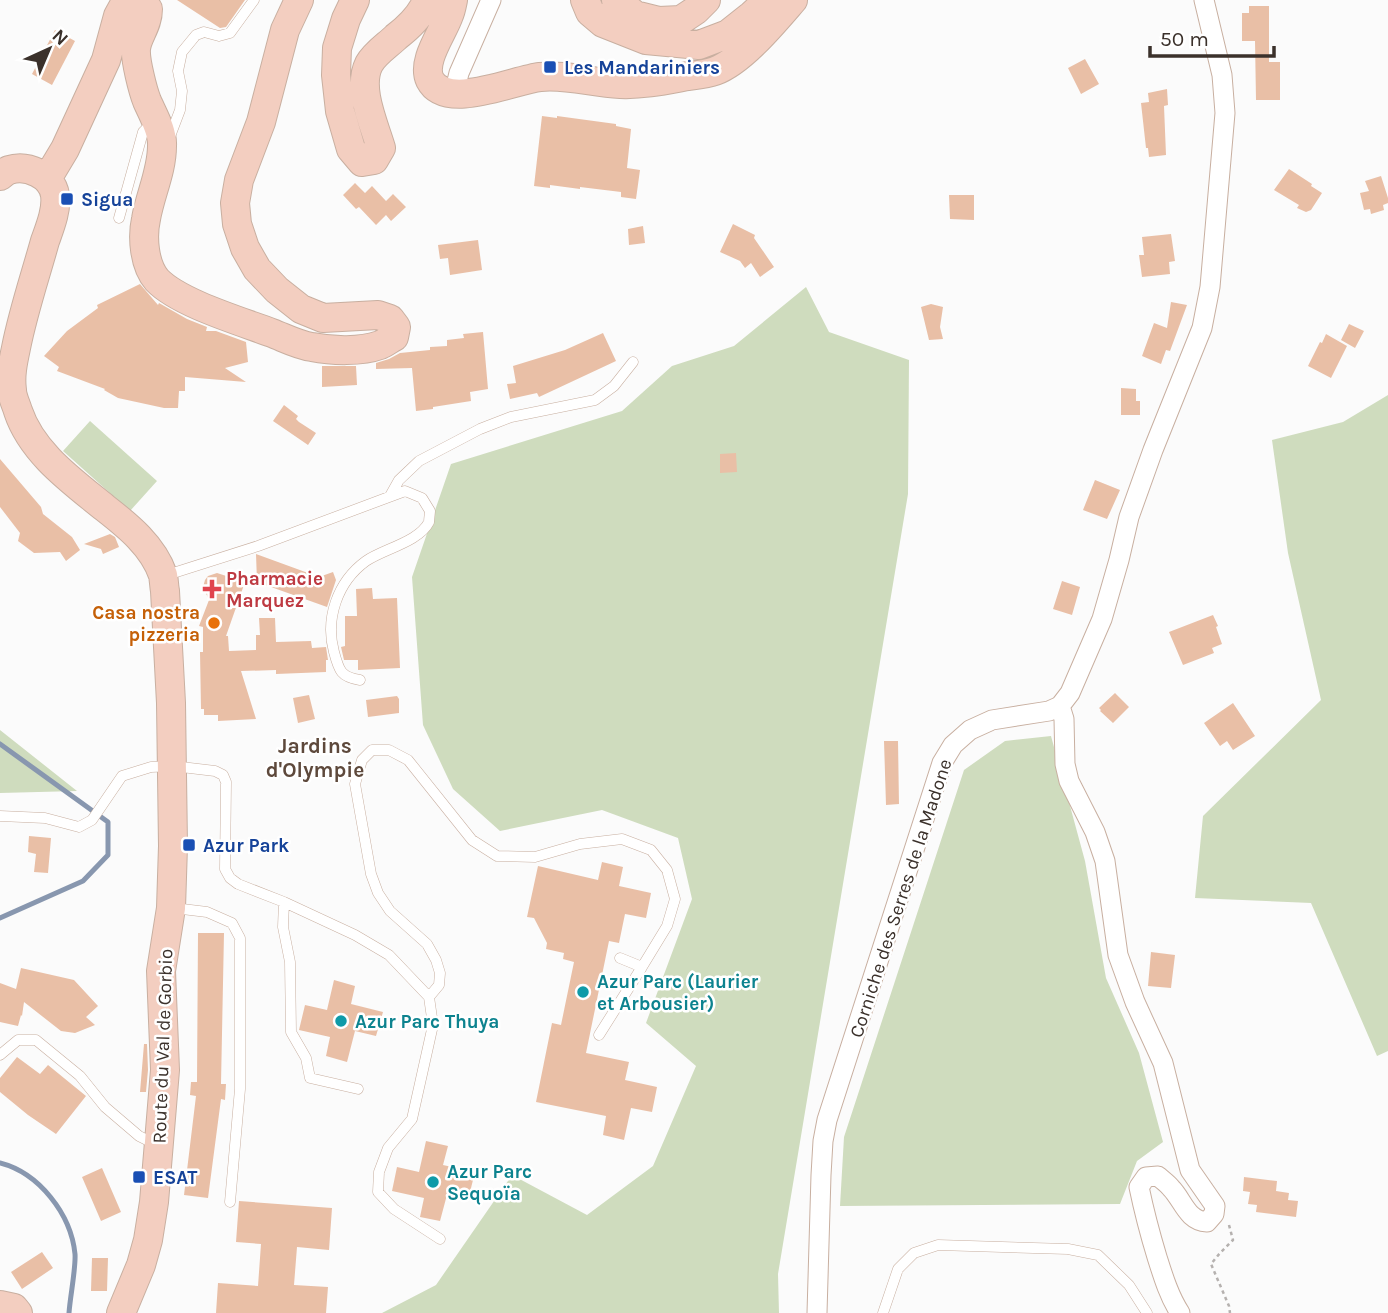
<svg xmlns="http://www.w3.org/2000/svg" width="1388" height="1313" font-family="Karla,sans-serif">
<style>
.green{fill:#cfdcbe}
.lines{fill:none;stroke-linecap:round;stroke-linejoin:round}
.stream{stroke:#8897af;stroke-width:5}
.building{fill:#e9bfa6}
.lane-casing{stroke:#c8afa0;stroke-width:11}
.street-casing{stroke:#c8afa0;stroke-width:21}
.secondary-casing{stroke:#c8afa0;stroke-width:30}
.path{stroke:#b5b1af;stroke-width:2.5;stroke-dasharray:3.5 3.5;stroke-linecap:butt}
.lane{stroke:#fff;stroke-width:10}
.street{stroke:#fff;stroke-width:19}
.secondary{stroke:#f3cec0;stroke-width:28}
.transit-dot{fill:#1a4fb4;stroke:#fff;stroke-width:2.5}
.health-dot{fill:#e0444e;stroke:#fff;stroke-width:2.5}
.food-dot{fill:#e8710a;stroke:#fff;stroke-width:2.5}
.culture-dot{fill:#0f9aa8;stroke:#fff;stroke-width:2.5}
.labels{text-anchor:middle;stroke-width:5;stroke-linejoin:round;paint-order:stroke}
.transit-label{font-size:19px;font-weight:bold;fill:#164399;stroke:#fff;text-anchor:start}
.health-label{font-size:19px;font-weight:bold;fill:#be3a42;stroke:#fff;text-anchor:start}
.food-label{font-size:19px;font-weight:bold;fill:#c56008;stroke:#fff;text-anchor:end}
.street-label{font-size:19px;fill:#3b312b;stroke:#fff}
.culture-label{font-size:19px;font-weight:bold;fill:#0d838f;stroke:#fff;text-anchor:start}
.neighbourhood-label{font-size:21px;font-weight:bold;fill:#5e493c;stroke:#fff}
</style>
<rect width="100%" height="100%" fill="#fbfbfb"/>
<path class="green" d="M806 287 829 332 909 360 908 494 778 1274 779 1313H382L436 1285 512 1175 587 1215 653 1166 696 1066 646 1023 692 899 678 838 602 810 500 831 453 789 423 725 412 577 451 464 622 411 672 366 734 346Z
M1388 395V1051L1377 1056 1311 903 1195 898 1203 816 1321 700 1288 553 1272 440 1343 422Z
M90 421 157 481 130 511 63 451Z
M0 730 77 791 0 793Z
M1051 736 1085 861 1106 978 1139 1053 1163 1142 1137 1161 1120 1204 840 1206 844 1137 964 770 1005 741Z"/>
<g class="lines">
<path class="stream" d="M0 744 108 822V855L83 881 0 918
M0 1163C39 1173 71 1214 75 1254 76 1268 70 1297 69 1313"/>
</g>
<path class="building" d="M177 0H245L226 27 220 28Z
M1249 6H1269V62H1280V100H1256L1255 41H1242V13H1249Z
M55 30 75 41 52 85 32 74Z
M1085 59 1099 84 1081 94 1068 68Z
M1167 89 1168 105 1164 106 1166 155 1149 157 1148 148H1146L1141 103 1149 102 1148 93Z
M542 116 557 118V116L616 124V126L631 129 627 168 640 170 636 199 621 197V192L580 187V189L550 185V188L534 186Z
M1289 169 1312 184 1311 186 1322 193 1311 210 1306 212 1297 208 1299 205 1274 190Z
M1381 176 1388 198V203L1383 205 1384 210 1371 214 1370 209 1364 210 1360 193 1369 191 1365 181Z
M355 183 365 193 372 186 386 201 393 194 406 207 391 221 386 215 376 225 359 207 356 209 343 195Z
M949 195H974V220L950 219Z
M733 224 755 235 754 238 774 267 760 277 751 263 745 268 740 261 720 252Z
M643 226 645 243 629 245 628 229Z
M1171 234 1175 261 1169 262 1170 274 1142 277 1139 255H1144L1142 237Z
M478 240 482 270 450 275 448 258 440 259 438 245Z
M140 284 158 305 159 303 187 319 207 327 206 331H216L246 342 248 362 225 368 246 382 185 377V391H179L178 408H164L118 398 104 390 105 389 57 371 59 367 44 356 67 331 98 308 97 305Z
M1171 302 1187 305 1170 351 1166 350 1161 364 1142 356 1154 323 1167 328Z
M931 304 943 307 940 327 943 339 929 340 921 307Z
M1349 324 1364 331 1355 348 1341 340Z
M483 332 488 389 470 392 471 401 433 407V409L416 411 412 368 376 369V363L389 359 400 353 430 350V347L447 346V340L464 338 463 334Z
M603 333 616 361 539 397 537 393 510 399 507 384 516 383 513 366 565 350Z
M1326 334 1347 346 1331 378 1308 366 1320 342 1322 343Z
M322 366H356L357 385 322 387Z
M1121 388 1136 389V401H1140V415H1121Z
M284 405 298 416 296 419 299 422 316 433 308 445 273 421Z
M736 453 737 472 720 473V454Z
M0 459 41 507 43 514 72 537 80 550 66 561 60 552 34 553 18 541 20 533 0 507Z
M1095 480 1120 490 1107 519 1083 510Z
M110 534 115 537 119 547 103 554 101 549 84 544Z
M256 554 319 577 333 572 336 580 327 607 257 582Z
M217 573 245 582 226 636H228L229 651 256 650V635H260L259 618H275L276 642 311 641 312 648 326 647 328 660H326V672L276 674V670L241 671 256 719 218 721V715H204V709H201L200 652H203V627L199 626 209 600 203 587 205 580 208 576Z
M1062 581 1080 587 1072 615 1053 609Z
M372 588 373 599 397 598 400 668 358 670V660H344L341 647 345 646V616H357L356 589Z
M1213 615 1218 626 1216 627 1222 644 1212 648 1214 653 1183 665 1169 632Z
M1115 693 1129 707 1113 723 1100 711 1101 710 1099 708Z
M309 695 315 719 298 723 293 698Z
M397 696 399 699V713L368 717 366 700Z
M1233 703 1255 736 1233 750 1227 741 1220 746 1204 723Z
M884 741H898L899 804 886 805Z
M29 836 51 838 48 873 34 872 36 854 28 852Z
M602 862 623 867 619 886 651 893 646 918 625 914 619 943 609 941 586 1053 629 1062 625 1080 657 1087 652 1112 631 1108 624 1140 603 1135 606 1116 536 1102 552 1023 561 1025 574 962 563 959 564 953 546 949 547 943 534 918 527 917 538 866 598 880Z
M198 933H224L221 1084H226L225 1100 221 1099 208 1198 184 1195 196 1096 190 1095 191 1082H197Z
M1151 952 1175 955 1171 988 1148 986Z
M21 968 74 980 98 1006 86 1017 95 1025 75 1033 61 1031 24 1002 22 1016 21 1015 18 1026 0 1022V983L16 989Z
M334 980 355 986 351 1004 383 1012 376 1036 355 1031 347 1062 326 1056 330 1037 299 1030 305 1005 327 1010Z
M144 1044H147L148 1070 146 1092H140Z
M17 1057 40 1074 48 1065 86 1096 56 1134 28 1115 0 1092V1078Z
M426 1141 448 1146 443 1165 475 1172 469 1196 448 1191 440 1221 420 1217 424 1198 392 1191 397 1167 419 1172Z
M102 1168 121 1212 101 1221 82 1177Z
M1244 1177 1277 1181 1276 1191 1289 1193 1288 1200 1298 1201 1296 1217 1256 1212 1257 1205 1248 1204 1250 1192 1243 1191Z
M239 1201 332 1208 329 1250 297 1247 294 1285 328 1287 326 1313H216L218 1283 258 1286 261 1244 236 1242Z
M42 1252 53 1268 22 1289 11 1272Z
M92 1258H108L107 1291H91Z"/>
<g class="lines">
<g class="lane-casing">
<path id="lane" d="M169 139 180 110 182 91 178 71 182 52 196 35 204 32 219 36 230 33 254 0
M119 218 143 132 148 127 153 124
M390 496 399 480 419 461 480 429 511 417 595 400 614 386 633 362
M167 575 258 546 405 491 422 498 430 511C430 512 429 520 429 522 419 542 383 549 366 561 337 582 325 619 334 652 339 671 341 677 360 680
M0 816 45 818 79 827 92 820 122 776 151 767 173 766 215 771 223 775 226 782 225 869 230 878 238 884 284 902 355 935 389 955 429 997 433 1025 412 1119 388 1148 379 1172 378 1192 394 1209 440 1239
M284 902 283 927 290 962 291 1032 306 1058 310 1078 358 1089
M174 908 207 912 232 923 240 938V1089L230 1202
M429 997 439 985 440 973 436 960 427 944 390 911 378 893 371 874 355 784 362 760 372 750H389L408 760 472 840 497 856 535 857 580 844 622 839 651 850 667 870 675 899 667 926 642 967 620 958
M599 1035 642 967
M0 1055 18 1040H36L80 1076 105 1107 139 1136 155 1144
M883 1313 898 1269 914 1253 938 1245 1068 1249 1098 1255 1129 1285 1147 1313"/>
</g>
<g class="street-casing">
<path id="street" d="M454 94 459 73 491 0
M1060 706 1064 719 1065 764 1069 781 1095 832 1105 861 1118 955 1135 1002 1163 1063 1190 1170 1215 1206 1214 1214 1207 1222C1187 1221 1183 1200 1171 1188 1167 1183 1162 1180 1158 1176L1146 1177 1139 1187C1144 1211 1150 1234 1157 1257 1163 1276 1169 1296 1180 1313
M817 1313 821 1175 823 1141 827 1120 942 763 953 745 970 730 992 720 1049 711 1060 706 1070 693 1102 619 1119 560 1129 517 1153 450 1202 328 1210 287 1225 113 1222 75 1204 0"/>
</g>
<g class="secondary-casing">
<path id="secondary" d="M355 0 346 19 337 48 336 75 340 111 351 149 362 162 374 160 381 148C374 124 357 88 369 64 375 53 388 45 396 37 409 27 421 16 427 0
M453 0C452 5 451 11 449 15 443 33 421 61 430 80 446 111 514 80 540 77 567 74 593 83 620 84 643 85 666 80 688 76 696 75 707 74 715 71 742 61 774 22 793 0
M585 0 590 12 603 23 646 40 699 45 728 34 752 15 768 0
M616 0 635 15 659 21 681 20 696 10 706 0
M0 176C3 174 6 171 9 170 27 164 52 175 55 195 57 210 50 227 45 241 35 277 23 312 16 348 13 362 10 376 12 390 12 397 16 404 18 411 32 453 72 481 105 508 128 526 153 546 163 575 164 580 164 586 165 591L171 703 173 846 171 908 161 971 165 1070 154 1202 148 1240 141 1265 121 1313
M47 179 65 149 106 60 118 16 124 5 132 1 141 2 148 9C148 26 137 36 136 49 135 60 143 91 147 101 153 115 163 131 162 146 162 171 150 195 146 219 142 237 144 265 157 280 179 303 240 321 272 333 285 338 298 345 312 347 332 351 361 352 380 345 385 343 390 339 394 337L396 327 390 319 378 315 323 318 301 309 277 290 257 269 245 248 237 224 235 203 239 180 261 122 285 30 299 0
M0 1305 14 1308 18 1313"/>
</g>
<path class="path" d="M1229 1225 1233 1240 1220 1253 1211 1264 1229 1306 1230 1313"/>
<use href="#lane" class="lane"/>
<use href="#street" class="street"/>
<use href="#secondary" class="secondary"/>
</g>
<g class="transit-dot">
<rect x="543" y="60" width="14" height="14" rx="3.5"/>
<rect x="60" y="192" width="14" height="14" rx="3.5"/>
<rect x="182" y="838" width="14" height="14" rx="3.5"/>
<rect x="132" y="1170" width="14" height="14" rx="3.5"/>
</g>
<path class="health-dot" d="M208.5 578.5h7v7h7v7h-7v7h-7v-7h-7v-7h7z"/>
<circle class="food-dot" cx="214" cy="623" r="7"/>
<g class="culture-dot">
<circle cx="583" cy="992" r="7"/>
<circle cx="341" cy="1021" r="7"/>
<circle cx="433" cy="1182" r="7"/>
</g>
<g class="labels">
<g class="transit-label">
<text x="564" y="74">Les Mandariniers</text>
<text x="81" y="206">Sigua</text>
<text x="203" y="852">Azur Park</text>
<text x="153" y="1184">ESAT</text>
</g>
<g class="health-label">
<text x="226" y="585">Pharmacie<tspan x="226" dy="22">Marquez</tspan></text>
</g>
<g class="food-label">
<text x="200" y="619">Casa nostra<tspan x="200" dy="22">pizzeria</tspan></text>
</g>
<g class="street-label">
<text transform="translate(900 898) rotate(-72)" y="7">Corniche des Serres de la Madone</text>
<text transform="translate(162 1046) rotate(-88)" y="7">Route du Val de Gorbio</text>
</g>
<g class="culture-label">
<text x="597" y="988">Azur Parc (Laurier<tspan x="597" dy="22">et Arbousier)</tspan></text>
<text x="355" y="1028">Azur Parc Thuya</text>
<text x="447" y="1178">Azur Parc<tspan x="447" dy="22">Sequoïa</tspan></text>
</g>
<g class="neighbourhood-label">
<text x="315" y="753">Jardins<tspan x="315" dy="24">d'Olympie</tspan></text>
</g>
</g>
<g transform="translate(49 49) rotate(44)" stroke="#ffffff" stroke-width="5" paint-order="stroke">
<path d="M0-5L12 26L0 18L-12 26Z" fill="#3b312b"/>
<text y="-10" font-size="19" font-weight="bold" text-anchor="middle" fill="#3b312b">N</text>
</g>
<path d="M1150 46v10h124v-10" fill="none" stroke="#3b312b" stroke-width="3.5"/>
<text x="1160" y="46" font-size="21" fill="#3b312b" stroke="#ffffff" stroke-width="5" paint-order="stroke">50 m</text>
</svg>
